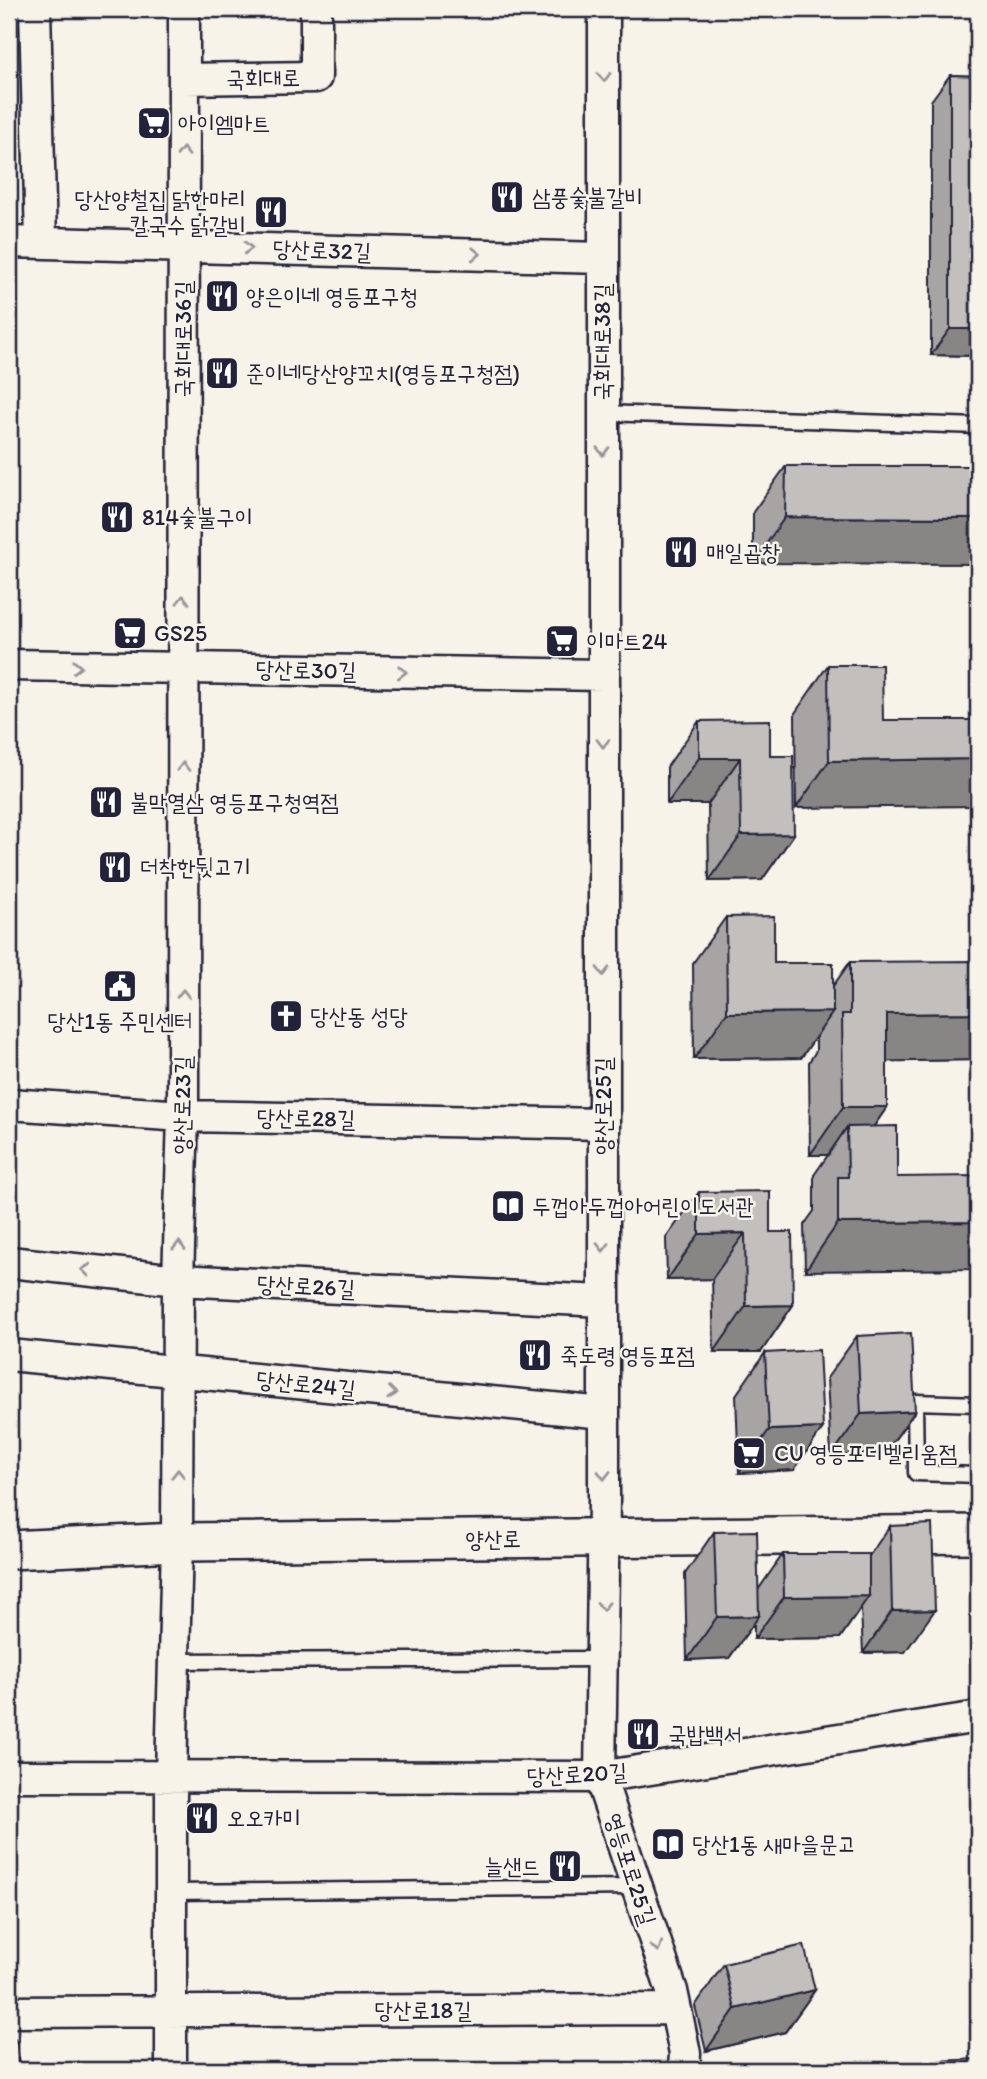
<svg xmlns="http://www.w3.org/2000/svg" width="987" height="2079" font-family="Itim,'Poor Story',sans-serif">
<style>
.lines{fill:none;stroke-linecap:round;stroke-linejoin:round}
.service-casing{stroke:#22223b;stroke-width:19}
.minor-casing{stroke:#22223b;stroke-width:35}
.tertiary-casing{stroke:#22223b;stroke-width:42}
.service{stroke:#f7f3e8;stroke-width:14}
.minor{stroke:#f7f3e8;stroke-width:30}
.tertiary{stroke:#f7f3e8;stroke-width:37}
.wall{fill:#a7a4a3;stroke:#22223b;stroke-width:2}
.shaded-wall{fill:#888684;stroke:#22223b;stroke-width:2}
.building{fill:#c2bfbd;stroke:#22223b;stroke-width:2}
.oneway{stroke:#97959a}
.labels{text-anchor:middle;stroke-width:5;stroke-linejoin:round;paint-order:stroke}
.street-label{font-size:23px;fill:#22223b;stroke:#f7f3e8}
.poi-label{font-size:23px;fill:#22223b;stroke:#f7f3e8;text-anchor:start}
</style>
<rect width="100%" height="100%" fill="#f7f3e8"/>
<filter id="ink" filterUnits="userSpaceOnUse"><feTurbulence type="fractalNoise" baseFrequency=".0143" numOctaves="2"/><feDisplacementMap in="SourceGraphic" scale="14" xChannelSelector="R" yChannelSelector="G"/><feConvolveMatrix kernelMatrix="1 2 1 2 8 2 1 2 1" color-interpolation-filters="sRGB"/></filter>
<g filter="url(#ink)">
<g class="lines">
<g class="service-casing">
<path id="service" d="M603 413 978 426
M978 1404 915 1402 916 1473 978 1475
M174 1661 602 1659
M171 1892 637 1887
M9 2045 11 2070"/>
</g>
<g class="minor-casing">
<path id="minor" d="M35 9 41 242
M604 9V1500L600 1777 672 1991 685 2053 684 2070
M184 79 316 77V9
M9 242 602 258
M9 665 603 675
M9 1104 183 1116 603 1124
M9 1262 178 1280 603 1301
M9 1355 604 1413
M9 1776 600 1777 978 1717
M9 2012 675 2009
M171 2070V1775L177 1542 178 1280 183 1116 184 9"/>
</g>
<g class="tertiary-casing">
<path id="tertiary" d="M9 1550 177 1542 978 1534"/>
</g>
<use href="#service" class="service"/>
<use href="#minor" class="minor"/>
<use href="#tertiary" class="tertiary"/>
</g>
<path class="wall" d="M950 75 978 76V356L931 355V101Z
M786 466H978L753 563V512Z
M828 665 883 720 796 808 795 713Z
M699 721 770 756 794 834 762 880 709 881 708 804H667V767Z
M726 917 774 963 833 986 850 962 978 1060 887 1061V1107L874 1126 897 1177 805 1271 804 1225 814 1211V1175L828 1155H810L809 1062 816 1051V1036L801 1058 694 1059 693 963Z
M699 1192 770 1232 793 1305 761 1352H714L712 1279 667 1280 666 1238Z
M857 1336 915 1411 885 1453 831 1456 827 1378Z
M765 1353 794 1470 739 1473 736 1395Z
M890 1526 905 1652 863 1653 861 1608 840 1638 754 1639V1623L729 1658 687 1660 685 1574 714 1532 758 1590 783 1554 869 1556Z
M724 1964 815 1990 785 2032 706 2051 695 2006Z
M938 2061 978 2070H931Z"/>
<path class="shaded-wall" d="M950 329H978V356L931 355Z
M785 517 978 518V564L753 563Z
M699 758H740L708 804H667Z
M978 759V806L796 808 829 761Z
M794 834 762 880 709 881 741 835Z
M833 1012 801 1058 694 1059 727 1013Z
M978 1013V1060L853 1062 887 1014Z
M843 1107H887L854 1155 847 1127 828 1155H810Z
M978 1222V1269L805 1271 838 1223Z
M745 1233 712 1279 667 1280 699 1234Z
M793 1305 761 1352H714L746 1306Z
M915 1411 885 1453 831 1456 861 1414Z
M823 1428 794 1470 739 1473 769 1430Z
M869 1596 840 1638 754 1639 784 1597Z
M935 1610 905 1652 863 1653 892 1611Z
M759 1616 729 1658 687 1660 717 1617Z
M815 1990 785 2032 706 2051 735 2009Z"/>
<path class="building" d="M950 75 978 76V329H950Z
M786 466H978V518L785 517Z
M828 665H882L883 720H978V759L829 761Z
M770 720V756H793L794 834 741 835 740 758H699V721Z
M774 916V963H833V1012L727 1013 726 917Z
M978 961V1013L887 1014V1107H843L842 1014H850V962Z
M897 1126V1177L978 1176V1222L838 1223V1177H848L847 1127Z
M770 1191V1232H792L793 1305 746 1306 745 1233 699 1234V1192Z
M911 1333 915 1411 861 1414 857 1336Z
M819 1350 823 1428 769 1430 765 1353Z
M932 1524 935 1610 892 1611 890 1526Z
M757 1531 759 1616 717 1617 714 1532Z
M783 1554H869V1596L784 1597Z
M804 1945 815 1990 735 2009 724 1964Z
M978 2059V2070H938V2061Z"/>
<defs><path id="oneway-chevron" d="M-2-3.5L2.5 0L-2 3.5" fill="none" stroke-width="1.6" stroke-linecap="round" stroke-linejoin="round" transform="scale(1.75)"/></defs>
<g class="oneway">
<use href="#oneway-chevron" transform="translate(604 77) rotate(90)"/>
<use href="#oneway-chevron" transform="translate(183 152) rotate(-90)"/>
<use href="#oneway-chevron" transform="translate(248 248) rotate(2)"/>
<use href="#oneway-chevron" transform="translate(476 254) rotate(2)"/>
<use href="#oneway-chevron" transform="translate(603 451) rotate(90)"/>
<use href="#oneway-chevron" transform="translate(183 600) rotate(-90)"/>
<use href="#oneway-chevron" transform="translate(77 667) rotate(1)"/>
<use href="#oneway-chevron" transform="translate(402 672) rotate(1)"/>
<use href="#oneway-chevron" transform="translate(603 743) rotate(90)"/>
<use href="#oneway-chevron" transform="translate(183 767) rotate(-90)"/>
<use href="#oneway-chevron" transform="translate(603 971) rotate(90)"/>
<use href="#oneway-chevron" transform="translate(183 994) rotate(-90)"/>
<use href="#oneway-chevron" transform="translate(179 1246) rotate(-88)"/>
<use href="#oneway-chevron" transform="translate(603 1247) rotate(90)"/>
<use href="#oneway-chevron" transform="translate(86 1270) rotate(-174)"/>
<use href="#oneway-chevron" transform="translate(392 1393) rotate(6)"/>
<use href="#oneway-chevron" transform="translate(178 1474) rotate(-90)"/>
<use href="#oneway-chevron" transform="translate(604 1475) rotate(90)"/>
<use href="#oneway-chevron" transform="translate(603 1606) rotate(91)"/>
<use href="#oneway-chevron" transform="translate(657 1947) rotate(72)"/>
</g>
</g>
<defs>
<g id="supermarket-square" transform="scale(1.75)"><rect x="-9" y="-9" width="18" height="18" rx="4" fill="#22223b" stroke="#f7f3e8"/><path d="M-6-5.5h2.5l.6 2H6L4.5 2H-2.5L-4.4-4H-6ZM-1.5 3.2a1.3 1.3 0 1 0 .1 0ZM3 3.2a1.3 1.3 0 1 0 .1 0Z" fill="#fff"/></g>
<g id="restaurant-square" transform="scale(1.75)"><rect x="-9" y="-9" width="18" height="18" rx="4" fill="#22223b" stroke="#f7f3e8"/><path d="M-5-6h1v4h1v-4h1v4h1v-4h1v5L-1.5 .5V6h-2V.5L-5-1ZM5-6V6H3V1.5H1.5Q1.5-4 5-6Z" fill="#fff"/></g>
<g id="civic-square" transform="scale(1.75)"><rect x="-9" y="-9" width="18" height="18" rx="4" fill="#22223b" stroke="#f7f3e8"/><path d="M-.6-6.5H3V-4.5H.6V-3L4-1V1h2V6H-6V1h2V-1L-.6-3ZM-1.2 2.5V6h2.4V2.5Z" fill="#fff"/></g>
<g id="church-square" transform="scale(1.75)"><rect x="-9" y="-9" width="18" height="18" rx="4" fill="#22223b" stroke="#f7f3e8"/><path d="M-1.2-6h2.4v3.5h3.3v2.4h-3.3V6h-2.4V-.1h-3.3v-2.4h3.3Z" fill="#fff"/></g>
<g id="library-square" transform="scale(1.75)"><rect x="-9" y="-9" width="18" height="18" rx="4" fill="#22223b" stroke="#f7f3e8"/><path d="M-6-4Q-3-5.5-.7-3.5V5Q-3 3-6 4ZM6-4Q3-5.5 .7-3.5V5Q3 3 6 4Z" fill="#fff"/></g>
</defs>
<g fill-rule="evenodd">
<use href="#supermarket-square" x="154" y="123"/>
<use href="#restaurant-square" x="507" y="197"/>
<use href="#restaurant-square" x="271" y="212"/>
<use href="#restaurant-square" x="222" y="296"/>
<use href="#restaurant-square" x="222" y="373"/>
<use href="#restaurant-square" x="117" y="517"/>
<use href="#restaurant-square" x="681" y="552"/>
<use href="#supermarket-square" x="130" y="633"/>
<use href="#supermarket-square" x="562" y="641"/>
<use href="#restaurant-square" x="106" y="802"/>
<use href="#restaurant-square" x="115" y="867"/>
<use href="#civic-square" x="120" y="986"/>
<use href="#church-square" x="286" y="1016"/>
<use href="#library-square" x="508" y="1206"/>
<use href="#restaurant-square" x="535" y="1355"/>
<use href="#supermarket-square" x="749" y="1453"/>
<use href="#restaurant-square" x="643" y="1734"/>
<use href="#restaurant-square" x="202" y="1818"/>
<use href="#library-square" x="668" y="1844"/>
<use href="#restaurant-square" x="565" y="1866"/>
</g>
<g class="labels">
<g class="street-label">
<text transform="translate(263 78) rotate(-1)" y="8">국회대로</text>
<text transform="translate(322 250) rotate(2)" y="8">당산로32길</text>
<text transform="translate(183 339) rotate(-90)" y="8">국회대로36길</text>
<text transform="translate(602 342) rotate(-90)" y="8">국회대로38길</text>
<text transform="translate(306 670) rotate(1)" y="8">당산로30길</text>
<text transform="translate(182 1105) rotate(-89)" y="8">양산로23길</text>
<text transform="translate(603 1106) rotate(-90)" y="8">양산로25길</text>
<text transform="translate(306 1118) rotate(1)" y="8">당산로28길</text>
<text transform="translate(306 1286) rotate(3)" y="8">당산로26길</text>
<text transform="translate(306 1384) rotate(6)" y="8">당산로24길</text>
<text transform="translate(493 1539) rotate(-1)" y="8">양산로</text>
<text transform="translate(577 1774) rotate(-3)" y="8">당산로20길</text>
<text transform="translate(631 1869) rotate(72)" y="8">영등포로25길</text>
<text x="423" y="2018">당산로18길</text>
</g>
<g class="poi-label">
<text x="178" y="131">아이엠마트</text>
<text x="532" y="205">삼풍숯불갈비</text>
<text x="246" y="207" text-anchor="end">당산양철집 닭한마리<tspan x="246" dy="26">칼국수 닭갈비</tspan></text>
<text x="246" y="304">양은이네 영등포구청</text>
<text x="246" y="381">준이네당산양꼬치(영등포구청점)</text>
<text x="142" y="525">814숯불구이</text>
<text x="706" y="560">매일곱창</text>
<text x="154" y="641">GS25</text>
<text x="586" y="649">이마트24</text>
<text x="130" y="810">불막열삼 영등포구청역점</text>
<text x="140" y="875">더착한뒷고기</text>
<text x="310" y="1024">당산동 성당</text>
<text x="120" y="1029" text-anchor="middle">당산1동 주민센터</text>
<text x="532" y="1214">두껍아두껍아어린이도서관</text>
<text x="560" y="1363">죽도령 영등포점</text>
<text x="774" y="1461">CU 영등포디벨리움점</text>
<text x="668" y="1742">국밥백서</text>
<text x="227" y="1826">오오카미</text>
<text x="692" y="1852">당산1동 새마을문고</text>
<text x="540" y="1874" text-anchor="end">늘샌드</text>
</g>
</g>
<rect width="987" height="2079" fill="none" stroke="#f7f3e8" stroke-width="35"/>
<rect x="18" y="18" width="952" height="2044" fill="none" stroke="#22223b" stroke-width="2.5" filter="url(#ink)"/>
</svg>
